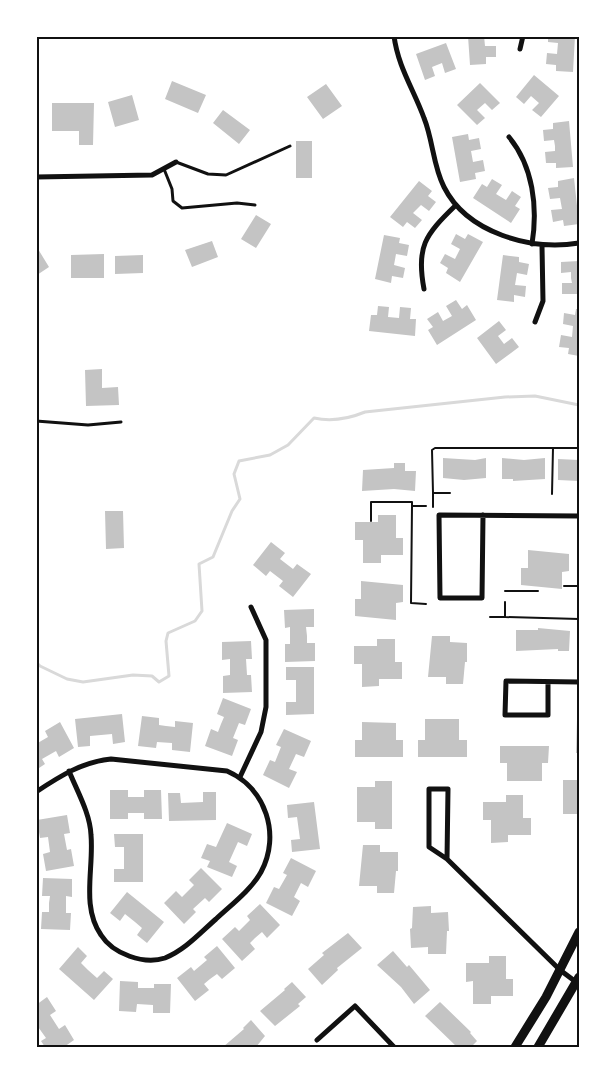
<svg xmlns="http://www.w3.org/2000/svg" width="615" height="1083" font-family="'Archivo Narrow',sans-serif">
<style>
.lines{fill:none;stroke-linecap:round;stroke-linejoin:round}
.stream{stroke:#d9d9d9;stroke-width:3}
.building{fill:#c4c4c4}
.path{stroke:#111;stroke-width:2}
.service{stroke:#111;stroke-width:3}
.minor{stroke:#111;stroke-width:5}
.tertiary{stroke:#111;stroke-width:9}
.neatline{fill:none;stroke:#111;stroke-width:2}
</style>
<rect width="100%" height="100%" fill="#fff"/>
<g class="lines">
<path class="stream" d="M36 662 40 666 67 679 83 682 133 675 152 676 159 682 169 676 166 641 168 633 195 621 202 611 199 564 213 557 232 511 240 499 234 474 239 461 270 455 288 445 314 418C332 422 348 419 365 412L505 397 535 396 579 405"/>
</g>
<path class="building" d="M468 36H484L485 46H496V57H486V64L470 65Z
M548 36H575L573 72 556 71V65L546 64 547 53 557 54 558 43 548 42Z
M446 43 456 69 445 73 442 63 432 67 435 76 425 80 416 54Z
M534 75 559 96 541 117 532 110 539 103 531 96 524 104 516 97Z
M172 81 206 95 198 113 165 99Z
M480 83 500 103 492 110 485 103 477 110 485 118 477 125 457 105Z
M326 84 342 106 323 119 307 97Z
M132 95 139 120 115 127 108 102Z
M52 103H94L93 145H79V131H52Z
M223 110 250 130 239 144 213 123Z
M569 121 573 167 556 168V163H546L545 152 555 151V146L554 140 544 141 543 130 553 129V123Z
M468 134 469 140 479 138 481 149 471 151 473 162 483 160 485 171 475 173 476 179 460 182 452 137Z
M296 141H312V178H296Z
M574 178 579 224 564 226 563 220 553 222 551 210 562 209 560 198 550 199 548 188 558 187V181Z
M492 179 502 185 496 194 506 200 512 191 521 197 515 206 520 209 511 223 473 198 482 184 487 187Z
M419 181 432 191 428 196 436 202 429 211 421 205 413 213 422 220 415 228 407 222 403 227 390 217Z
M256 215 271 224 256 248 241 239Z
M456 234 465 239 468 234 483 242 460 282 446 273 448 268 440 263 445 254 455 259 460 249 451 244Z
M384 235 400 238 399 243 409 245 407 256 396 254 394 265 405 268 403 278 392 276 391 283 375 279Z
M212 241 218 257 192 267 185 250Z
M38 249 49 267 37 275 39 279 36 281V250Z
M104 254V278H71V255Z
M143 255V273L115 274V256Z
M503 255 519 257V262L529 264 527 275 517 273 515 285 526 286 525 297 514 295V302L497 300Z
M579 261V294H562V283H572L571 278V272L561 273V262Z
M456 300 462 309 467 305 476 320 437 345 428 330 433 327 427 319 438 312 443 321 452 316 446 306Z
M378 306 389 307 388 317 399 318 400 307 411 308 410 319H416L415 336 369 331 371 315H377Z
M576 309H579V356L568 354 569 348 559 347 561 335 572 337 573 326 563 324 564 313 575 315Z
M499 321 506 330 498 336 504 344 512 338 519 347 496 364 477 338Z
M102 369V388L118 387 119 405 86 406 85 370Z
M443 458 475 460 486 458V478L464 480 443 478Z
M502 458 524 460 545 458V479L513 481V479H502Z
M558 459 579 460V481L558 480Z
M394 463H405V471H416L415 491 394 489 362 491 363 470 394 468Z
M105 511H123L124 548 106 549Z
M378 515H396V538H403V555H381V563H363V540H355V522H378Z
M271 542 285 553 280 559 293 569 297 564 311 574 293 597 279 586 283 581 270 571 266 576 253 565Z
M528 550 569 554V571L562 572V589L521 585V568H528Z
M361 581 403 585V602L396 603V620L355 616V599H361Z
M314 609V627H306L307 636V643H315V661L285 662V644H290V627L285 628 284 610Z
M538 628 570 631 569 651H558V649L516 651V630H538Z
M432 636H450V642L467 643V662H465L463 684H446V677H428Z
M377 639H395V662H402V679H379V686L362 687V664H354V646H377Z
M251 641 252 659H246L247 675H251L252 692 223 693V676L230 675V659L222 660V642Z
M286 667H314V714L286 715V702H296V680H286Z
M223 698 251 709 245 725 239 723 233 738 238 740 232 756 205 746 211 729 218 732 221 724 224 717 217 714Z
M122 714 125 742 113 744 112 734 90 736V746L78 747 75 719Z
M142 716 159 718V725L166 726 175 727V721L193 723 190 752 172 750V743L157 742 156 748 138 746Z
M425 719H459V740H467V757H418V740H425Z
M577 719H579V753H576Z
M60 722 74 748 59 757 56 751 42 759 45 764 36 770V744L48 737 45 731Z
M362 722 396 723V740H403V757H355V740H362Z
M284 729 311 741 304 757 296 754 289 769 297 772 289 788 263 775 270 760 275 762 281 747 276 745Z
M500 746H549L548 763H542V781H507V763H500Z
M563 780H579V814H563Z
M375 781H392V829H375V822H357V787H375Z
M110 790H128V797H144V790H161L162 819H144V813H128V819H110Z
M203 792H216V820L169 821 168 793H180L181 803 203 802Z
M506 795H523V818H531V835H508V842L491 843V820H483V802H506Z
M314 802 320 849 292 852 291 840 300 839 297 817 288 818 287 805Z
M67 815 70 833 64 834 67 850 71 849 74 866 46 871 43 854 50 852 48 837 40 838 37 820Z
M227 823 252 834 247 846 238 842 229 862 237 866 232 877 207 867 210 861 201 858 207 844 216 847Z
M114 834H143V882H114V869H124V847H115Z
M363 845H380V852H398V871H396L394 893H377V886H359Z
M291 858 316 871 308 887 301 883 294 897 300 901 292 916 266 903 274 887 279 889 287 875 283 873Z
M201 868 222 889 209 902 205 898 193 909 196 912 184 924 164 903 176 891 182 897 194 885 189 880Z
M43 878 72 879V897L66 896V913H71L70 930 41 929 42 912H49V903L50 896H42Z
M127 892 164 922 147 943 137 935 142 928 135 922 125 914 120 921 110 913Z
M260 904 280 925 267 938 262 932 255 938 250 943 255 949 242 961 222 939 235 927 239 931 250 920 247 916Z
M431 906V913L448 912 449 931H447L446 954H428V947L411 948 410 929 412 928 413 907Z
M348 933 362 948 337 968 338 970 322 985 308 969 324 955 322 953Z
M217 946 235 968 222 979 217 974 210 979 204 984 209 990 195 1001 177 978 191 967 194 971 207 960 204 957Z
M78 947 87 956 81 963 88 970 97 978 104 971 113 979 94 1000 59 969Z
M393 951 407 967 409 965 430 990 414 1004 401 987 377 965Z
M489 956H506V979H513V996H491V1004H473V981L466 982V963H489Z
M120 981 138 982V988H154V984H171L170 1013H153V1005L137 1004 136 1012 119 1011Z
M292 982 306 997 298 1004 300 1006 275 1026 260 1011 285 990 284 989Z
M47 997 56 1011 50 1015 59 1029 65 1025 74 1040 64 1047H45L41 1041 46 1038 36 1024V1005Z
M440 1002 471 1032 470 1033 477 1041 471 1047H457L425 1016Z
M251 1020 265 1036 256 1047H223L244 1029 243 1028Z"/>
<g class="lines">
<path class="path" d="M450 493H433L432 450 435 448H579
M552 494 553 448
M433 507V493
M371 521V502H412V506
M564 586H579
M505 591H538
M505 602V617L579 619
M426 604 411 603 412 506H426
M490 617H505"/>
<path class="service" d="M176 162 208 174 226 175 290 146
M164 169 172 189 173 201 182 208 237 203 255 205
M36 421 88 425 121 422"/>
<path class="minor" d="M394 36C398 67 414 90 424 118 433 140 433 166 444 187 467 233 531 251 579 243
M520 49 523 36
M509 137C533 166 538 207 532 244
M36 177 152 175 176 162
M424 289C416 247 425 235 455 206
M535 322 543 301 542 246
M483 515 482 598H440L439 515 579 516
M548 682V715H505L506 681 579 682
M240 777 261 732 266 707V640L251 607
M36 792C60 776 82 762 111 759L227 771C266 788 281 835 261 872 251 890 231 905 216 919 200 933 185 950 165 958 144 965 113 954 101 935 81 906 94 869 91 835 90 813 77 791 69 771
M447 859 429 847V789H448L447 859 560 970 576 982
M317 1040 355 1006 394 1047"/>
<path class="tertiary" d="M515 1047 546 997 579 932
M538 1047 579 977"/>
</g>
<rect width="615" height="1083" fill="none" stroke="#ffffff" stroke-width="75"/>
<rect x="38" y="38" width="540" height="1008" class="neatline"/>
</svg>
